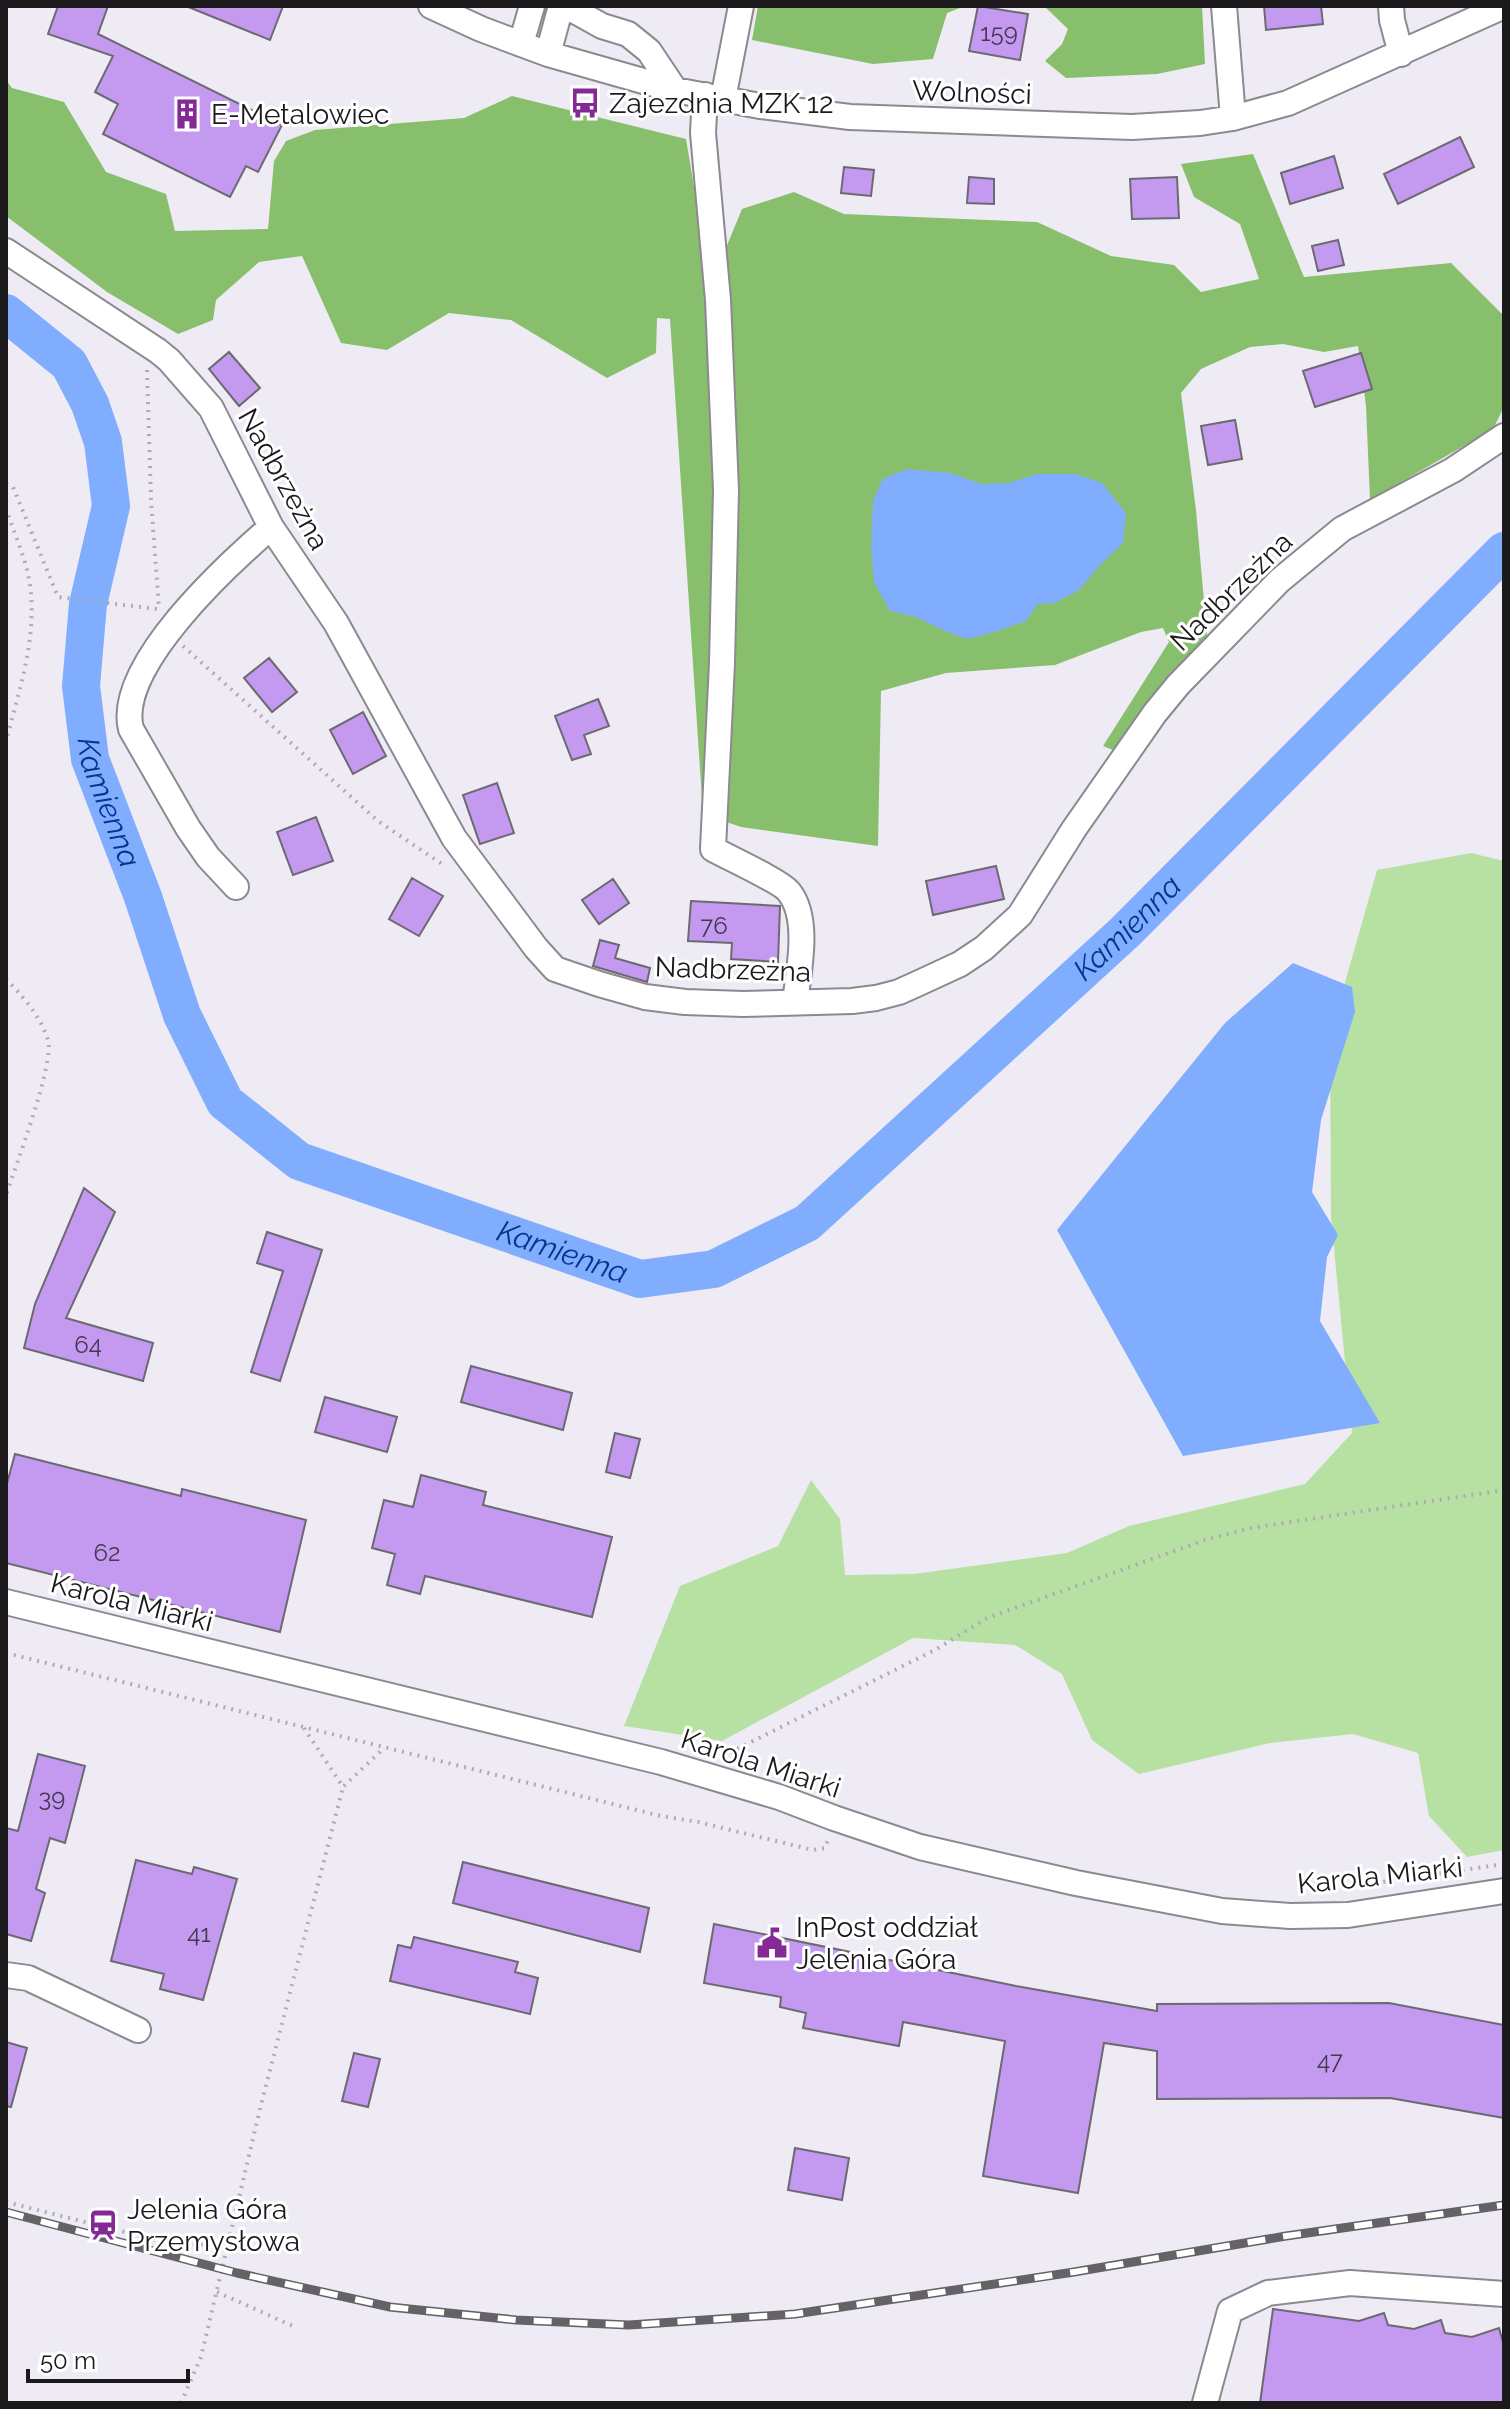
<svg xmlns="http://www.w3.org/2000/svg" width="1510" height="2409" font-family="Raleway,sans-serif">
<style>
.green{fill:#b7e1a3}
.forest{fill:#88bf6c}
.water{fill:#80adfd}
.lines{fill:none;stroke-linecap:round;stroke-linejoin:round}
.river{stroke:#80adfd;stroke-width:38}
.building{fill:#c39af0;stroke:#6c6971;stroke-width:2}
.minor-casing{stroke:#8c8991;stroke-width:28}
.path{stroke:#aeaab2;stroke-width:4;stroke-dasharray:2 6;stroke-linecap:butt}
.minor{stroke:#fff;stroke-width:24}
.rail-casing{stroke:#646167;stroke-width:9}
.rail{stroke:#fff;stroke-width:6;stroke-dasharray:18;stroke-linecap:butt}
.labels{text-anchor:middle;stroke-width:6;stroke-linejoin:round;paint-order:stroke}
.number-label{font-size:24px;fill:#453951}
.street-label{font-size:28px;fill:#1b191c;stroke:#fff}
.poi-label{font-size:28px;fill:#1b191c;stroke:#fff;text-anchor:start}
.water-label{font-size:30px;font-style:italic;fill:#05358f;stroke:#fff}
</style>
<rect width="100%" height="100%" fill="#efebf5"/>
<path class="green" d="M1471 853 1504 861V1850L1467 1857 1429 1816 1418 1753 1353 1734 1270 1743 1139 1774 1092 1740 1062 1674 1015 1645 913 1638 722 1741 624 1726 680 1586 778 1546 811 1480 840 1519 845 1575 914 1574 1067 1553 1129 1526 1305 1484 1352 1433 1331 1218 1330 1035 1377 870Z"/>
<path class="forest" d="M758 6H965L947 13 933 59 873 64 752 40Z
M1044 6H1202L1205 64 1157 74 1066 78 1045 61 1062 44 1068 29Z
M6 80 12 88 64 102 106 172 166 194 175 231 268 229 274 161 286 141 315 130 464 118 512 96 686 139 704 245 723 255 742 209 794 192 844 214 1037 222 1111 256 1174 265 1201 292 1259 279 1240 224 1194 197 1181 164 1253 154 1304 277 1451 263 1502 314 1504 322V407L1493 429 1370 500 1366 406 1358 346 1324 352 1283 344 1250 347 1201 369 1181 393 1196 510 1207 636 1118 752 1103 746 1169 642 1163 628 1141 632 1055 665 946 673 881 691 878 846 741 827 703 814 670 319 657 318 656 353 607 378 511 320 449 313 387 350 341 343 302 256 259 262 216 300 213 320 178 334 107 292 6 216Z"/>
<path class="water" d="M907 469 950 473 981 484 1009 483 1037 474H1076L1102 483 1126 513 1123 543 1099 566 1079 590 1055 603 1038 604 1026 621 998 631 967 639 947 632 916 617 890 611 874 582 871 548 873 501 883 479Z
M1293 963 1352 987 1355 1012 1321 1120 1312 1192 1338 1235 1327 1257 1320 1321 1380 1423 1183 1456 1057 1230 1225 1023Z"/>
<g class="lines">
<path class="river" id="s1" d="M6 313 69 364 90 404 103 442 111 506 88 604 81 686 90 759 143 897 182 1015 225 1102 299 1161 640 1279 714 1269 807 1223 1125 932 1504 551"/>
</g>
<path class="building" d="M58 6H108L98 34 282 125 258 172 246 166 230 197 103 134 118 104 95 92 113 56 48 34Z
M186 6H283L270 40Z
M978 6 1028 14 1020 60 969 51Z
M1264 6H1321L1323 24 1266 30Z
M1460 137 1474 167 1398 204 1384 174Z
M1334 156 1343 188 1290 204 1281 173Z
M844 167 874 170 871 196 841 193Z
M969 177 994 179V204L967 203Z
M1177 177 1179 218 1132 219 1130 179Z
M1338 240 1344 265 1318 271 1312 246Z
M229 352 260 388 239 406 209 369Z
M1361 353 1372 389 1315 407 1303 371Z
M1235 420 1242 459 1208 465 1201 426Z
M269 658 297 692 272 712 244 678Z
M598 699 609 726 584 735 591 754 572 760 555 716Z
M363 712 386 756 353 774 330 730Z
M497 783 514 833 480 844 463 795Z
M316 817 333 861 293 875 277 832Z
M996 866 1004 899 933 915 926 881Z
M412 878 443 896 419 936 389 919Z
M613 879 629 903 599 924 582 900Z
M691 901 780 906 778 962 731 959 732 943 688 941Z
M600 940 619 945 615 958 650 968 647 982 593 966Z
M84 1188 115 1212 66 1318 153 1343 143 1381 24 1348 35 1304Z
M267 1232 322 1250 280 1381 251 1372 283 1271 257 1263Z
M471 1366 572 1393 563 1430 461 1402Z
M325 1397 397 1417 387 1452 315 1432Z
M615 1433 640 1439 630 1478 606 1472Z
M15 1454 181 1496 182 1489 306 1520 280 1632 6 1563V1487Z
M421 1475 486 1492 483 1505 612 1537 592 1617 425 1576 420 1594 387 1585 395 1554 372 1548 384 1500 413 1507Z
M38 1754 85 1766 65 1843 50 1838 36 1889 45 1893 31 1941 6 1934V1828L18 1831Z
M136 1860 192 1874 194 1867 237 1879 203 2000 160 1989 164 1974 111 1961Z
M463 1862 649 1908 640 1952 453 1903Z
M714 1924 1016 1986 1157 2011V2004L1389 2003 1504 2025V2118L1390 2098 1157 2099V2051L1104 2043 1078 2193 983 2176 1005 2041 903 2022 899 2046 803 2028 806 2013 780 2007 781 1997 704 1983Z
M414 1937 518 1962 515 1972 538 1978 530 2014 390 1981 398 1945 411 1948Z
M6 2042 27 2048 11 2107 6 2106Z
M354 2053 380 2059 368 2107 342 2101Z
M795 2148 849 2158 842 2200 788 2190Z
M1273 2309 1359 2321 1384 2313 1388 2325 1414 2329 1441 2320 1445 2333 1472 2337 1499 2328 1504 2346V2403H1260Z"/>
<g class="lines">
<g class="minor-casing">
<path id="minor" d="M431 6 481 29 548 54 675 90 760 106 850 117 1132 127 1200 123 1233 118 1288 103 1504 6
M566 6 602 26 628 34 649 51 675 90
M1224 6 1233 118
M1391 6 1392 20 1401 54
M521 44 532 6
M548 54 561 6
M705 95 703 133 718 300 726 490 722 663 713 849C727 857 782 882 789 892 810 918 799 970 795 1002
M723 99 741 6
M6 251 158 351 169 360 211 408 271 527 336 623 454 838 536 948 555 969 599 984 645 997 685 1002 743 1004 852 1001 876 998 899 992 919 983 960 964 984 948 1020 915 1074 829 1155 713 1178 685 1279 581 1342 529 1453 470 1504 436
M236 887 208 857 188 828 131 729C115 667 227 565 271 527
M6 1602 661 1762 779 1797 834 1818 920 1847 1076 1883 1222 1911 1290 1916 1348 1915 1504 1891
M6 1975 28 1978 138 2030
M1205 2403 1230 2311 1268 2293 1350 2283 1504 2294"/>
</g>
<path class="path" d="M147 370 151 499 159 609
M6 484 13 487 58 597 157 609
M6 508C13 530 23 552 28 574 40 630 20 687 6 741
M183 646 378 821 445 866
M6 979C22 995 41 1017 48 1040 55 1062 15 1168 6 1195
M6 1653 661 1816 698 1822 813 1850 825 1848 829 1837
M304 1728 343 1787 384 1748
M723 1756 935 1650 987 1618 1205 1540 1251 1528 1504 1490
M1320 1891 1504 1864
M6 2202 172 2244 228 2245
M217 2292 295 2327
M181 2403 201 2357 261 2105 343 1787"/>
<use href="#minor" class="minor"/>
<g class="rail-casing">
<path id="rail" d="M6 2212 237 2273 390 2307 516 2320 629 2325 795 2314 1074 2272 1286 2236 1504 2205"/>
</g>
<use href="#rail" class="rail"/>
</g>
<defs>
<g id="bus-bare" transform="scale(2.4)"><path d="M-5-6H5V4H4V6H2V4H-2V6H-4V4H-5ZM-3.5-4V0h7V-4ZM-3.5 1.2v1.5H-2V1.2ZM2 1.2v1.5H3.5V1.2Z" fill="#852995" stroke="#fff" stroke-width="2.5" paint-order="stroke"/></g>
<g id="building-bare" transform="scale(2.4)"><path d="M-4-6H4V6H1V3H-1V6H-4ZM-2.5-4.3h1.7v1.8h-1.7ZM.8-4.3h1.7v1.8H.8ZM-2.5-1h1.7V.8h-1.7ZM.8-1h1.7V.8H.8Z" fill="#852995" stroke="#fff" stroke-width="2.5" paint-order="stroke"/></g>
<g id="civic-bare" transform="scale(2.4)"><path d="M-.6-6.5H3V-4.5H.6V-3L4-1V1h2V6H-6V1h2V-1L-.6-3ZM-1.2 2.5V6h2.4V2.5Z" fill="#852995" stroke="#fff" stroke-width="2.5" paint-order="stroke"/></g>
<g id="station-bare" transform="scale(2.4)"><path d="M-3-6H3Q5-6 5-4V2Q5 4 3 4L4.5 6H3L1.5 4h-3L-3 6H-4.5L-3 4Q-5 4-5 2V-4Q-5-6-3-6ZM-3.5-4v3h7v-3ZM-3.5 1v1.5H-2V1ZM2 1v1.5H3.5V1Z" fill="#852995" stroke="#fff" stroke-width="2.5" paint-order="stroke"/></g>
</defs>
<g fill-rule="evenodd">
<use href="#bus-bare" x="585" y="103"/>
<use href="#building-bare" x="187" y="114"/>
<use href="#civic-bare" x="772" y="1943"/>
<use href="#station-bare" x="103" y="2225"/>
</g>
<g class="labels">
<g class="number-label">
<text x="999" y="41">159</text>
<text x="714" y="934">76</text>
<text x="88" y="1353">64</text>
<text x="107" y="1561">62</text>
<text x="52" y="1806">39</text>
<text x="199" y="1942">41</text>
<text x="1330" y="2069">47</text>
</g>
<g class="street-label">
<text transform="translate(972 92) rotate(2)" y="10">Wolności</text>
<text transform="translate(284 479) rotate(61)" y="10">Nadbrzeżna</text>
<text transform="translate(1231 591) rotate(-44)" y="10">Nadbrzeżna</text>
<text transform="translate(733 969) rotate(2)" y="10">Nadbrzeżna</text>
<text transform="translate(132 1602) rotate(14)" y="10">Karola Miarki</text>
<text transform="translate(761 1763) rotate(18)" y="10">Karola Miarki</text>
<text transform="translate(1380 1875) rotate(-6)" y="10">Karola Miarki</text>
</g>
<g class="poi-label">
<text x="609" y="113">Zajezdnia MZK 12</text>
<text x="211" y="124">E-Metalowiec</text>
<text x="796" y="1937">InPost oddział<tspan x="796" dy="32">Jelenia Góra</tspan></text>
<text x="127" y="2219">Jelenia Góra<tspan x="127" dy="32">Przemysłowa</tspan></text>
</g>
<g class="water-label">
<text dy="10" stroke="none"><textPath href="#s1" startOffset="534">Kamienna</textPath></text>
<text dy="10" stroke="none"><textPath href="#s1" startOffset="1926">Kamienna</textPath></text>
<text dy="10" stroke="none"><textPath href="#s1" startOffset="1230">Kamienna</textPath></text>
</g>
</g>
<rect width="1510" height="2409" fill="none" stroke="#1b191c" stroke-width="16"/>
<path d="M28 2369v12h160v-12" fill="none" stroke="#1b191c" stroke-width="4"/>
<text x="40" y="2369" font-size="24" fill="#1b191c" stroke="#ffffff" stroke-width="6" paint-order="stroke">50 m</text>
</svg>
